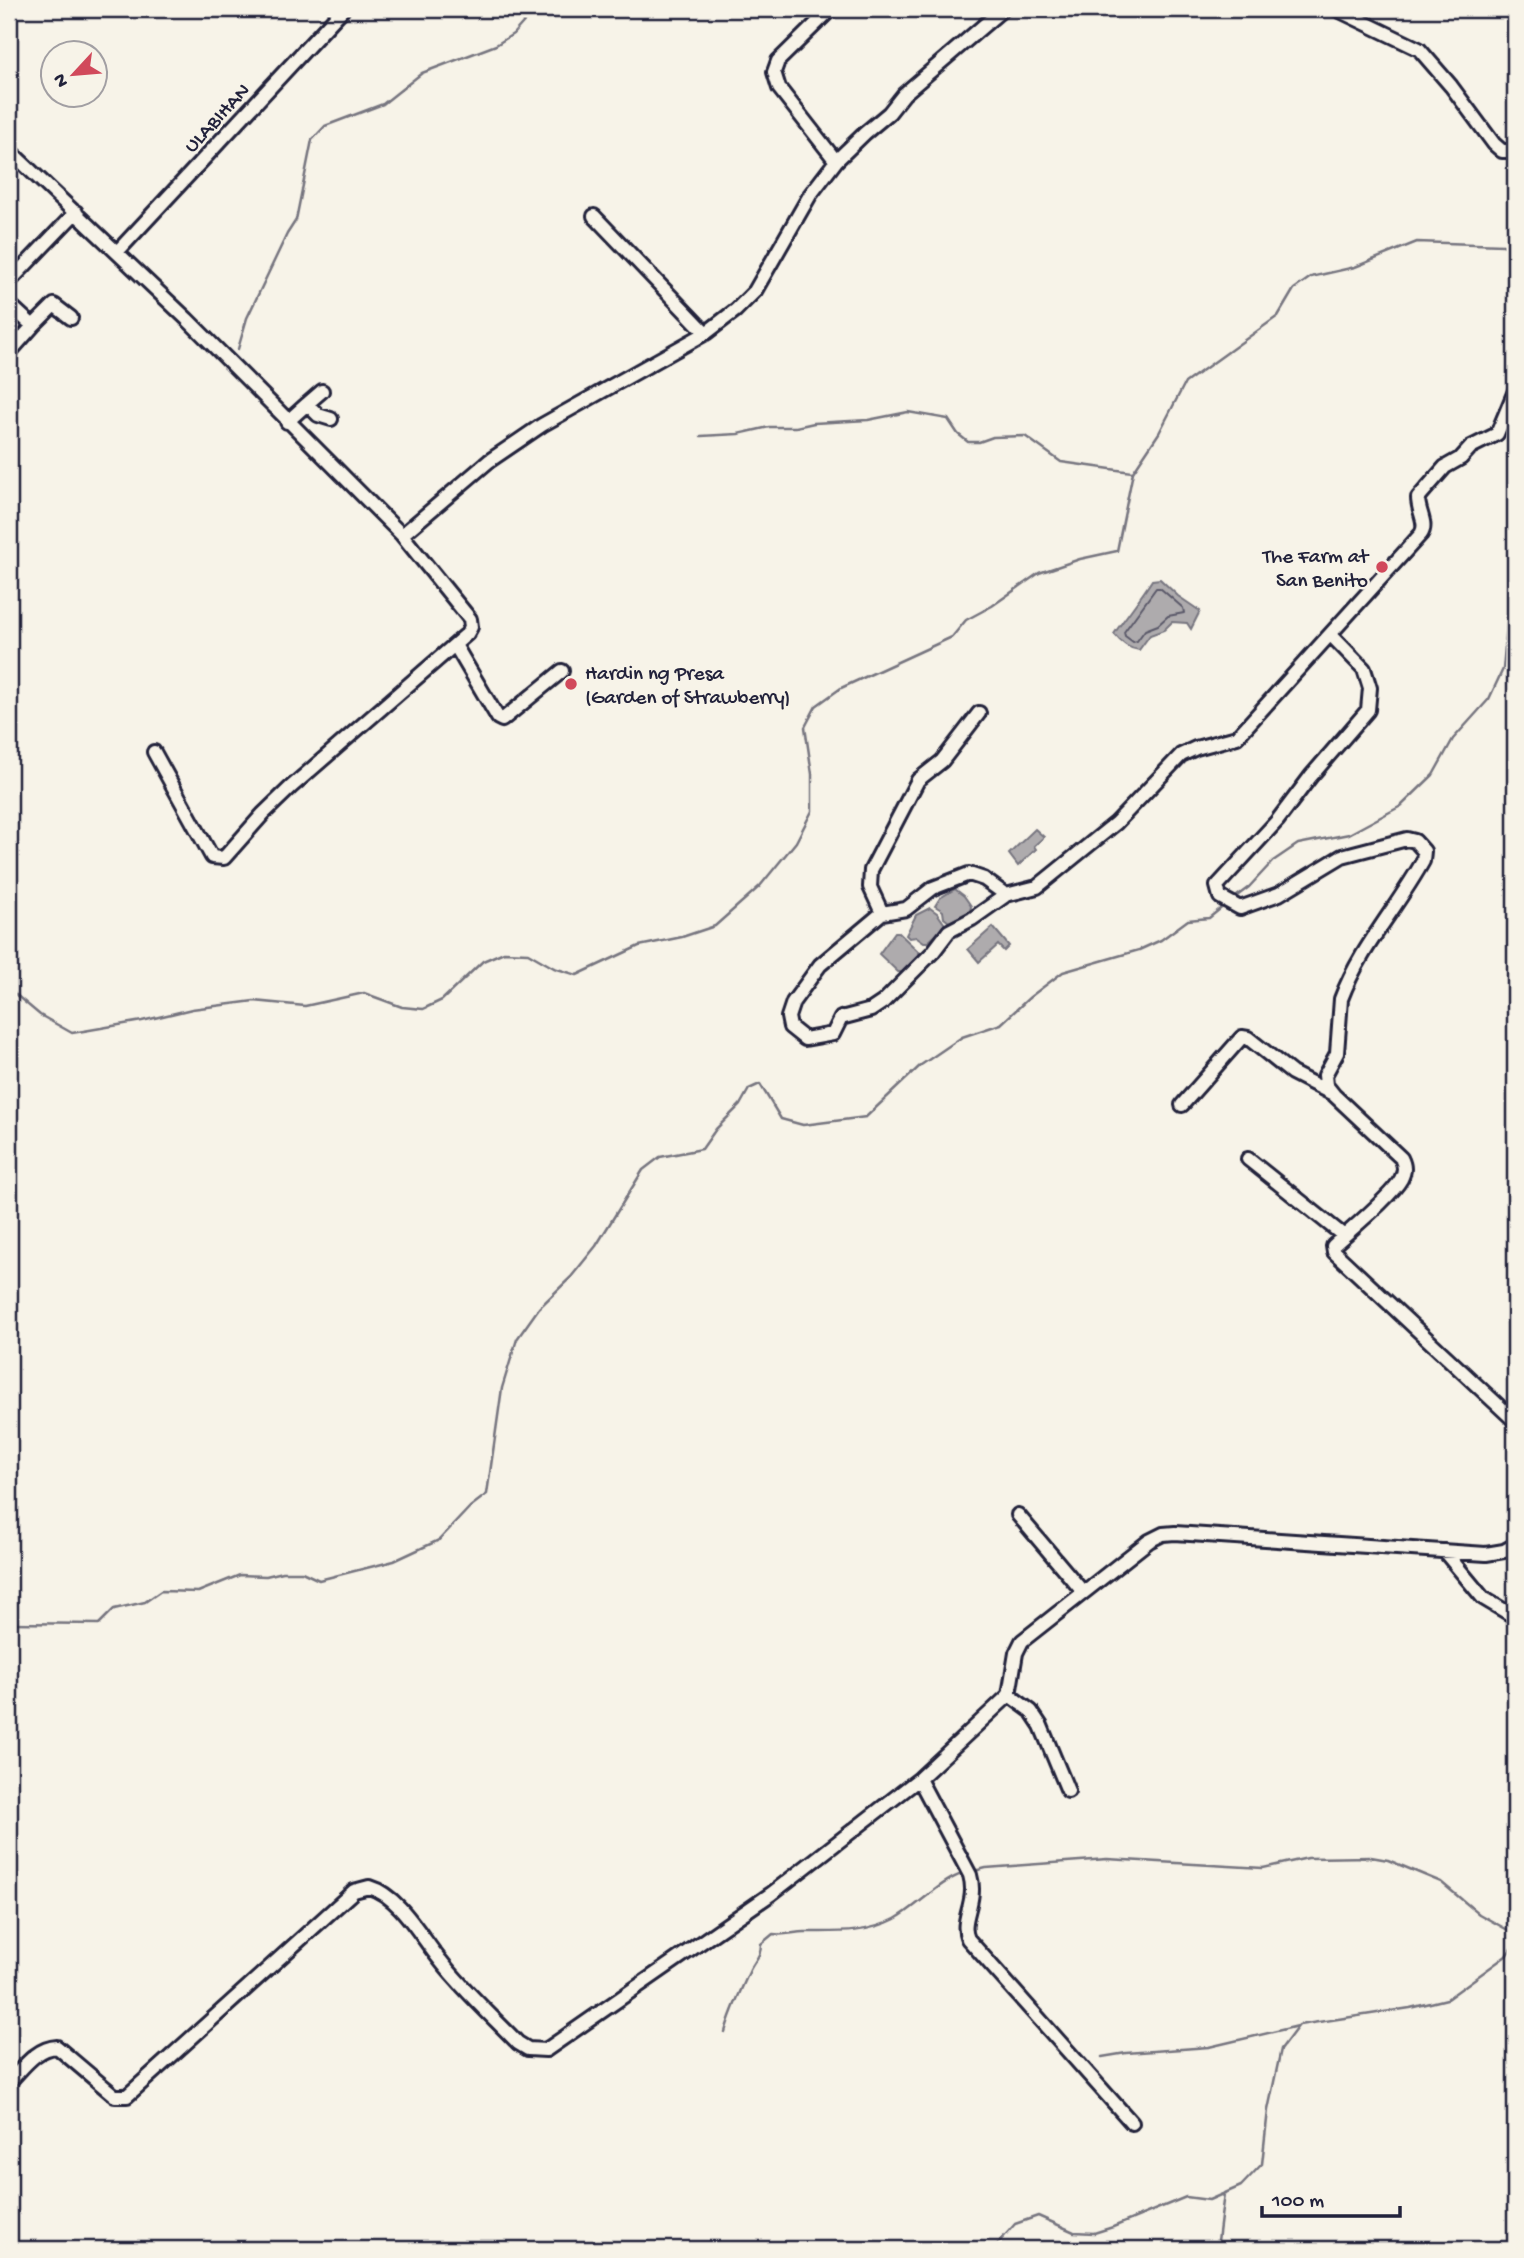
<svg xmlns="http://www.w3.org/2000/svg" width="1524" height="2258" font-family="'Gochi Hand',sans-serif">
<style>
.water{fill:#aeabad;stroke:#76747f;stroke-width:2}
.lines{fill:none;stroke-linecap:round;stroke-linejoin:round}
.shore{stroke:#5a5969;stroke-width:2}
.stream{stroke:#76747f;stroke-width:2.5}
.minor-casing{stroke:#22223b;stroke-width:18}
.minor{stroke:#f7f3e8;stroke-width:12}
.poi-dot{fill:#d1495b;stroke:#f7f3e8;stroke-width:2.5}
.labels{text-anchor:middle;stroke-width:5;stroke-linejoin:round;paint-order:stroke}
.street-label{font-size:21px;fill:#22223b;stroke:#f7f3e8}
.poi-label{font-size:21px;fill:#22223b;stroke:#f7f3e8;text-anchor:end}
</style>
<rect width="100%" height="100%" fill="#f7f3e8"/>
<filter id="ink" filterUnits="userSpaceOnUse"><feTurbulence type="fractalNoise" baseFrequency=".0143" numOctaves="2"/><feDisplacementMap in="SourceGraphic" scale="14" xChannelSelector="R" yChannelSelector="G"/><feConvolveMatrix kernelMatrix="1 2 1 2 8 2 1 2 1" color-interpolation-filters="sRGB"/></filter>
<g filter="url(#ink)">
<path class="water" d="M1160 579 1178 596 1200 611 1191 629 1187 623 1172 622 1164 630 1150 635 1139 650C1128 649 1121 643 1114 634 1126 616 1140 599 1152 580Z
M1035 829 1044 837 1034 846 1036 849 1018 866 1009 854Z
M955 889 964 896 971 906 970 912 949 922 944 918 943 911 935 906 940 898Z
M930 908 937 913 946 926 928 942H924L917 937 909 938 906 935 916 915Z
M993 927 1009 946 1004 951 998 945 979 962 968 949Z
M895 932H898L919 952V955L902 972H898L879 954Z"/>
<g class="lines">
<path class="shore" d="M1156 588H1160L1183 608 1184 613 1168 616 1158 625 1145 630 1137 641 1133 642 1125 636 1124 632Z"/>
<path class="stream" d="M238 349 247 318 287 234 296 220 312 140 325 126 383 104 422 73 496 45 513 34 529 16 532 9
M701 436 738 434 769 427H796L814 423 868 420 908 412 948 419 958 434 968 442H979L993 437 1025 436 1061 462 1132 472
M1233 899 1249 887 1273 861 1298 844 1349 834 1401 806 1433 775 1453 739 1489 699 1503 669 1507 623 1515 604
M9 989 40 1015 72 1033 142 1021 192 1009 254 1001 305 1006 364 993 402 1007 423 1009 442 1000 483 961 504 952 528 953 554 968 577 975 639 946 682 937 715 926 760 886 796 842 812 811V774L805 727 816 706 841 688 952 637 966 620 992 606 1039 573 1080 559 1117 551 1133 472 1159 433 1185 383 1278 316 1294 289 1311 277 1355 267 1417 242 1503 245 1515 250
M9 1623 99 1624 114 1609 145 1602 161 1591 198 1592 240 1575 266 1576 283 1572H302L319 1580 394 1561 439 1540 470 1507 487 1494 502 1388 517 1339 539 1308 571 1277 596 1246 643 1170 660 1157 702 1149 716 1129 740 1105 749 1089 760 1084 781 1119 803 1125 866 1117 921 1065 962 1037 1001 1024 1030 997 1063 972 1139 950 1161 940 1188 920 1209 918 1225 905
M974 1871 986 1868 1107 1859 1263 1868 1308 1858 1371 1857 1388 1860 1441 1882 1479 1914 1515 1934
M725 2032C731 2010 741 1990 750 1970 755 1960 761 1956 761 1944L773 1934C786 1936 793 1932 805 1932 836 1932 866 1934 895 1919 916 1908 940 1881 962 1874
M1102 2057 1126 2053 1209 2047 1298 2026
M993 2249 1015 2224 1038 2216 1074 2232 1094 2233 1113 2227 1186 2197 1209 2200 1241 2186 1262 2164 1268 2110 1281 2049 1299 2025 1410 2008 1447 1999 1506 1956 1515 1943
M1217 2249 1224 2193"/>
<g class="minor-casing">
<path id="minor" d="M831 9 778 61 774 72 779 88 836 161
M1336 9 1419 49 1451 86 1494 144 1502 151H1515
M9 150 187 319 402 535 470 619 471 627 467 634 291 787 263 814 224 858 212 857 154 752
M594 216 706 333
M118 251 343 9
M9 282 76 212
M9 304 33 326 9 353
M33 326 54 305 71 318
M307 404 322 391
M287 422 307 404 318 415 331 419
M402 535 489 461 542 425 706 333 736 310 755 291 810 195 836 161 865 133 889 113 904 94 1003 9
M1331 635 1364 669 1370 688 1368 710 1311 776 1277 821 1217 886 1220 897 1240 908 1279 894 1342 856 1407 839 1415 841 1424 851 1423 861C1397 908 1360 948 1341 999L1337 1053 1325 1075 1326 1085 1334 1095 1401 1158C1405 1166 1405 1171 1401 1179 1391 1197 1350 1230 1333 1246L1334 1252 1515 1421
M455 645 498 718 502 720 562 671
M1006 895 972 919 949 931 933 952 883 1002 871 1010 841 1018 833 1034 805 1039 790 1027 788 1017 793 1002 820 965 882 913 906 909 933 888 969 874 984 879 1006 895 1037 887 1116 823 1181 755 1196 748 1237 737 1421 534C1428 524 1418 512 1418 498L1445 467 1461 458 1471 447 1497 434 1515 391
M882 913 870 887 871 870 918 780 942 761 979 713
M1182 1105 1242 1037 1248 1038 1292 1073 1331 1093
M1248 1159 1344 1236
M1018 1515 1083 1592
M1444 1551 1483 1598 1515 1617
M1009 1695 1031 1711 1041 1726 1068 1791
M919 1779 970 1875C978 1902 959 1920 968 1939L1132 2123
M9 2082C23 2068 36 2048 57 2047L115 2096H127L354 1891 369 1887C400 1896 421 1937 440 1960 463 1990 492 2016 518 2043L528 2049 546 2050 771 1894 919 1779 1009 1695 1016 1653 1022 1641 1149 1541 1163 1534 1175 1533 1486 1554 1504 1551 1515 1545"/>
</g>
<use href="#minor" class="minor"/>
</g>
</g>
<g class="poi-dot">
<circle cx="1382" cy="567" r="7"/>
<circle cx="571" cy="684" r="7"/>
</g>
<g class="labels">
<g class="street-label">
<text transform="translate(216 117) rotate(-47)" y="7">ULABIHAN</text>
</g>
<g class="poi-label">
<text x="1368" y="562">The Farm at<tspan x="1368" dy="24">San Benito</tspan></text>
<text x="585" y="679" text-anchor="start">Hardin ng Presa<tspan x="585" dy="24">(Garden of Strawberry)</tspan></text>
</g>
</g>
<rect width="1524" height="2258" fill="none" stroke="#f7f3e8" stroke-width="35"/>
<rect x="18" y="18" width="1489" height="2223" fill="none" stroke="#22223b" stroke-width="2.5" filter="url(#ink)"/>
<g transform="translate(74 74) rotate(244)"><circle r="33" fill="#f7f3e8" stroke="#a29fa3" stroke-width="2"/>
<path d="M0-5L12 26L0 18L-12 26Z" fill="#d1495b"/>
<text y="-10" font-size="19" font-weight="bold" text-anchor="middle" fill="#22223b">N</text>
</g>
<path d="M1262 2206v10h138v-10" fill="none" stroke="#22223b" stroke-width="3.5"/>
<text x="1272" y="2206" font-size="21" fill="#22223b" stroke="#f7f3e8" stroke-width="5" paint-order="stroke">100 m</text>
</svg>
